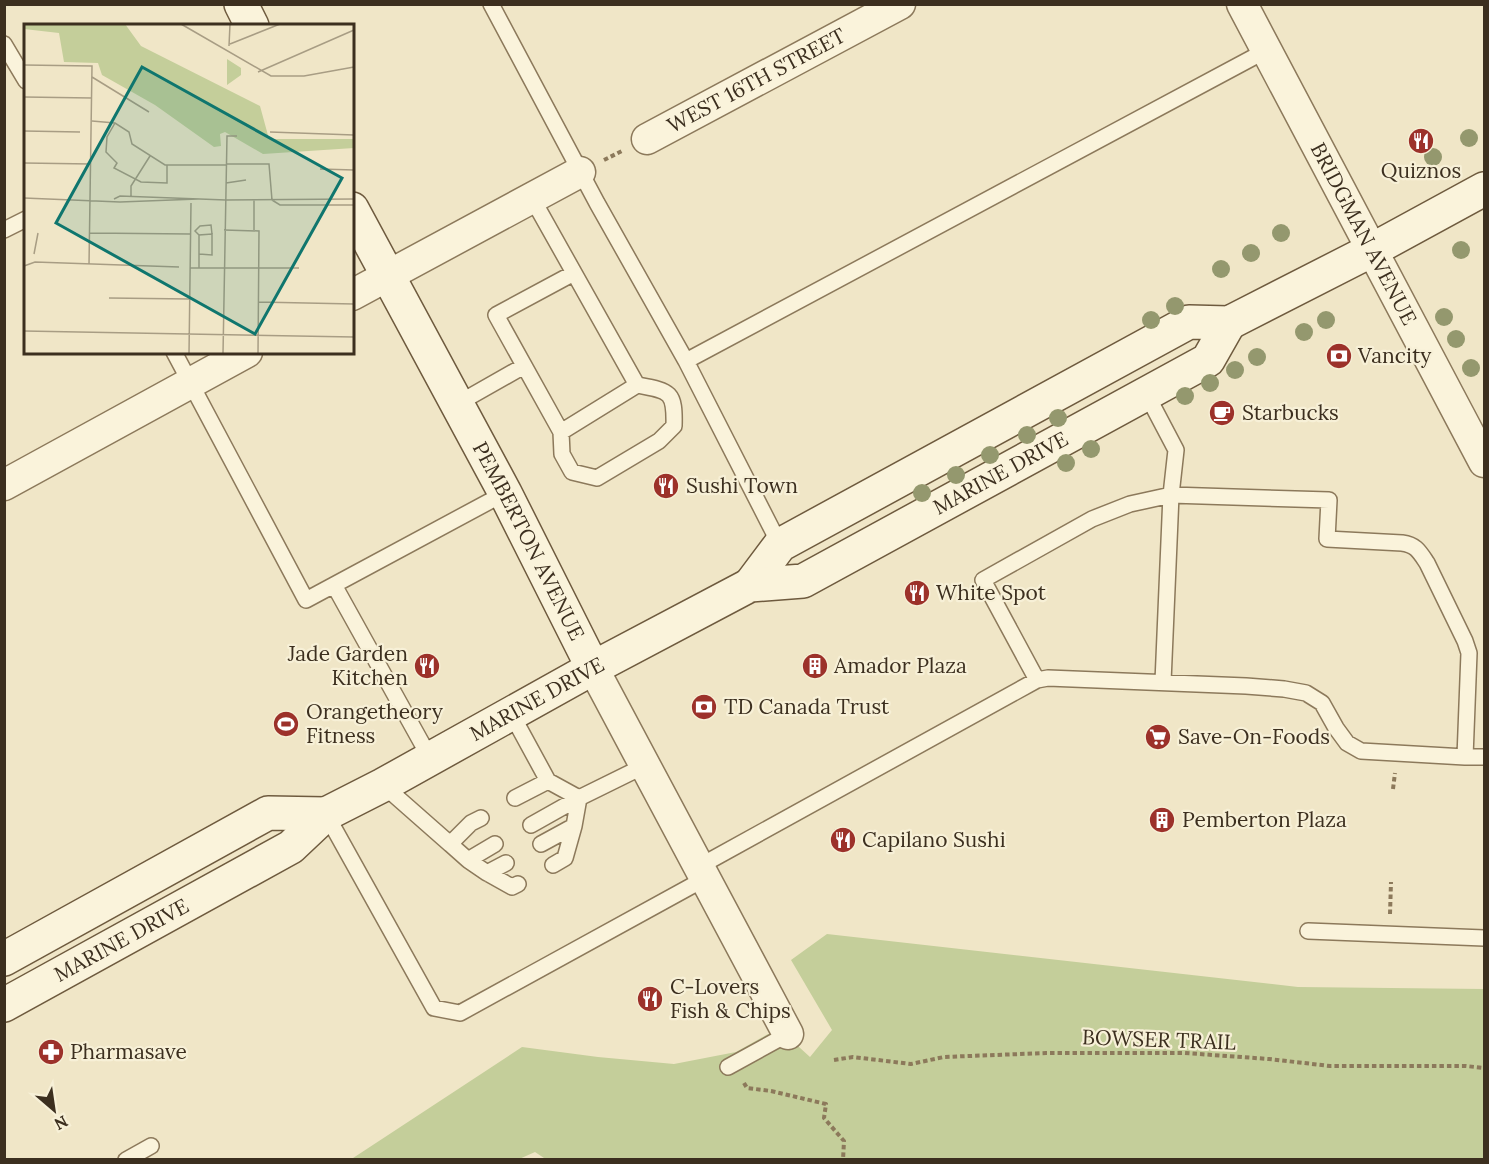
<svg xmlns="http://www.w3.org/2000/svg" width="1489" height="1164" font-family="Lora,serif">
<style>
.green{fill:#c4ce9a}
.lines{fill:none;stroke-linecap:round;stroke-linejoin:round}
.lane-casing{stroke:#8c795b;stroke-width:18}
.street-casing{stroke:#8c795b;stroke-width:33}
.secondary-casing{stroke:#6e5a3e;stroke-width:36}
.path{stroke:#8c795b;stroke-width:4;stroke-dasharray:4.5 3;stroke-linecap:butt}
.lane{stroke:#faf3db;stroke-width:15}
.street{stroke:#faf3db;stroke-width:30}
.secondary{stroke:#faf3db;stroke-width:33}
.tree{fill:#94986e}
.labels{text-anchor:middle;stroke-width:4.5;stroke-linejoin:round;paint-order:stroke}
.street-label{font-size:21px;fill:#3c2f1f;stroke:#f7f0d7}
.poi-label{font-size:21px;fill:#3c2f1f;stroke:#f7f0d7;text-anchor:start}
.inset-road{fill:none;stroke:#a89d84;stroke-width:1.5}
.view{fill:#0f766e;fill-opacity:0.15;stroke:#0f766e;stroke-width:3}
.inset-edge{fill:none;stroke:#3c2f1f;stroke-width:3}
</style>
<rect width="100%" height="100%" fill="#f0e6c7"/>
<path class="green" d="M827 934 1298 987 1484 989V1159L547 1160 535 1152 517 1160H350L522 1047 598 1057 674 1064 736 1052 768 1034 788 1037 810 1057 832 1030 791 960Z"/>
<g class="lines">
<g class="lane-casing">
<path id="lane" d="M491 4 597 203 686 361 780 545
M4 44 26 81
M532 198 637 385 561 432 496 315 574 273
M4 230 26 219
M174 352 306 600 505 493
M686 361 1267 50
M1146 393 1176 450 1171 495 1163 682
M457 404 524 366
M561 432 562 454 572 472 597 478 659 441 674 426C675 391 670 391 637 385
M334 585 430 758
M1037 680 983 580 1092 519 1130 504 1171 495 1329 500 1327 539 1402 543C1416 545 1419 551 1427 563L1465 641 1469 653 1465 757
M511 713 548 781
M383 785 450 844
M515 798 548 781 579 798 531 825
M326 814 434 1008 460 1013 706 878
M481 818 471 823 450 844 468 860 487 873 506 863
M541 844 574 826 579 798 644 766
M468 860 495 844
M553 865 565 858 574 826
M700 866 1037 680 1048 678 1246 686 1284 689 1306 693 1322 703 1336 728 1347 743 1361 751 1465 757H1484
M487 873 512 887 518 884
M1308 931 1484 938
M728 1067 788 1034
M126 1160 151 1146"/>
</g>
<g class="street-casing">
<g id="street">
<path id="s1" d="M1242 4 1484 462"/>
<path id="s2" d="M647 139 900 4"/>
<path d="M352 295 580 172"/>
<path d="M4 485 247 352"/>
<path d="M593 668 788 1034"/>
</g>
</g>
<g class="secondary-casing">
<g id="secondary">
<path d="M241 4 252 26"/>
<path id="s3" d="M352 209 505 493 593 668"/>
<path d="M750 585 780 545 1189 322 1229 323 1372 250 1484 189"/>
<path d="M4 959 268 813 326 814"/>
<path id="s4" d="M4 1005 291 847 326 814 383 785 593 668 750 585 803 581 1208 360 1229 323"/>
</g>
</g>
<path class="path" d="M604 160 622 151
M1393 789 1395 773
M1390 914 1391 882
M834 1060 853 1057 911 1064 944 1057 1046 1053H1185L1269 1059 1330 1066H1466L1484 1068
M744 1083 747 1088 771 1091 826 1104 824 1118 844 1141 843 1160"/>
<use href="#lane" class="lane"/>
<use href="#street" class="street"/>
<use href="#secondary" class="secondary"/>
</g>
<g class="tree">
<circle cx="1469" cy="138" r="9"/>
<circle cx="1433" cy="157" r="9"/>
<circle cx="1281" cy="233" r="9"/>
<circle cx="1461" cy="250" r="9"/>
<circle cx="1251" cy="253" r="9"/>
<circle cx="1221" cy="269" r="9"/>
<circle cx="1175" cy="306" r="9"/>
<circle cx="1444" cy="317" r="9"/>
<circle cx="1151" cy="320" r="9"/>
<circle cx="1326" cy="320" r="9"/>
<circle cx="1304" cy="332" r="9"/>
<circle cx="1456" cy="339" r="9"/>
<circle cx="1257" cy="357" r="9"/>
<circle cx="1471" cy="368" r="9"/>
<circle cx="1235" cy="370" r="9"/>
<circle cx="1210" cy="383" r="9"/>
<circle cx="1185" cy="396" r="9"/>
<circle cx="1058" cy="418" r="9"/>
<circle cx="1027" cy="435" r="9"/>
<circle cx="1091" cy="449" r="9"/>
<circle cx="990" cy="455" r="9"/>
<circle cx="1066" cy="463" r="9"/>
<circle cx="956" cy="475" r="9"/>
<circle cx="922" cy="493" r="9"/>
</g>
<defs>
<g id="restaurant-disc" transform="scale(1.35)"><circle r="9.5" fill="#9c312a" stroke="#f7f0d7"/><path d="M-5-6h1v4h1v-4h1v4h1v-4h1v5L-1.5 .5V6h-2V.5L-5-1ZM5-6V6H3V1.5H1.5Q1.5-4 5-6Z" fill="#fff"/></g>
<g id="bank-disc" transform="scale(1.35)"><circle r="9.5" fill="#9c312a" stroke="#f7f0d7"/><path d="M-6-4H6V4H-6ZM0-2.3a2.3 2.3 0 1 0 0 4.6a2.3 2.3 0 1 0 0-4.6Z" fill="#fff"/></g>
<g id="cafe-disc" transform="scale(1.35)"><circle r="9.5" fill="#9c312a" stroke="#f7f0d7"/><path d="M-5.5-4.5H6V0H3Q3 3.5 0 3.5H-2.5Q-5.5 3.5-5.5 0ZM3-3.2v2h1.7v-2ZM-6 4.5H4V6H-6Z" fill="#fff"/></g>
<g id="building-disc" transform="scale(1.35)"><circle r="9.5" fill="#9c312a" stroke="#f7f0d7"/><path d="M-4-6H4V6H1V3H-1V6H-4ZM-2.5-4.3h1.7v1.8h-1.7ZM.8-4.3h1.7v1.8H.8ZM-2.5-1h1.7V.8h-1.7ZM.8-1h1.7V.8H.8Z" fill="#fff"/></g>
<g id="stadium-disc" transform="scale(1.35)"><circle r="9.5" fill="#9c312a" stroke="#f7f0d7"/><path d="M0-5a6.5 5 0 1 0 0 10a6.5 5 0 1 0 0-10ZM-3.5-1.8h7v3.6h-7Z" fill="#fff"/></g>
<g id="supermarket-disc" transform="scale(1.35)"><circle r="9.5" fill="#9c312a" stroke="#f7f0d7"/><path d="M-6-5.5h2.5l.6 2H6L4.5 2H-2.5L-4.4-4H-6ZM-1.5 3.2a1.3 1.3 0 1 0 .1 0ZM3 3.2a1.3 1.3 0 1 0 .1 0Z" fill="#fff"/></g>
<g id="pharmacy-disc" transform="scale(1.35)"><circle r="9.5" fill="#9c312a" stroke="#f7f0d7"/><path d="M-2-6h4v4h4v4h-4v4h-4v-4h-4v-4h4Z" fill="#fff"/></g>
</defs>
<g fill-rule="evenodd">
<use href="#restaurant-disc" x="1421" y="141"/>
<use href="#bank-disc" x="1339" y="356"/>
<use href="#cafe-disc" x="1222" y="413"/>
<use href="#restaurant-disc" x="666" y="486"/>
<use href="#restaurant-disc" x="917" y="593"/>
<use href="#restaurant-disc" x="427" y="666"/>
<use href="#building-disc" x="815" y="666"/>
<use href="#bank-disc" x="704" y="707"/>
<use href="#stadium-disc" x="286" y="724"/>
<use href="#supermarket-disc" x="1158" y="737"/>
<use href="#building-disc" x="1162" y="820"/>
<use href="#restaurant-disc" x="843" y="840"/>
<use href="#restaurant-disc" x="650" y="999"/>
<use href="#pharmacy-disc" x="51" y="1052"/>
</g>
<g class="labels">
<g class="street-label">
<text dy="7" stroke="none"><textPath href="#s2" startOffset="124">WEST 16TH STREET</textPath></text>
<text dy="7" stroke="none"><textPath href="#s1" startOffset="260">BRIDGMAN AVENUE</textPath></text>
<text dy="7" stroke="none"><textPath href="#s4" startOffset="1136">MARINE DRIVE</textPath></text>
<text dy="7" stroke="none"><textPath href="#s3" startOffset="376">PEMBERTON AVENUE</textPath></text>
<text dy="7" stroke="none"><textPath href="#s4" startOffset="616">MARINE DRIVE</textPath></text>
<text dy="7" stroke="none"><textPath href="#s4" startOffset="134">MARINE DRIVE</textPath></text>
<text transform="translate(1159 1040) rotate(2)" y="7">BOWSER TRAIL</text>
</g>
<g class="poi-label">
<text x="1421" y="178" text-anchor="middle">Quiznos</text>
<text x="1358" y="363">Vancity</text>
<text x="1242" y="420">Starbucks</text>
<text x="686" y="493">Sushi Town</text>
<text x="936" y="600">White Spot</text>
<text x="408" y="661" text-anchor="end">Jade Garden<tspan x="408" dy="24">Kitchen</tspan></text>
<text x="834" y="673">Amador Plaza</text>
<text x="724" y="714">TD Canada Trust</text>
<text x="306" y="719">Orangetheory<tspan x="306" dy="24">Fitness</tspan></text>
<text x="1178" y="744">Save-On-Foods</text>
<text x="1182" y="827">Pemberton Plaza</text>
<text x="862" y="847">Capilano Sushi</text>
<text x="670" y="994">C-Lovers<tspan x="670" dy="24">Fish &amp; Chips</tspan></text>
<text x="70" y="1059">Pharmasave</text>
</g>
</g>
<g transform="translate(24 24)">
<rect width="330" height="330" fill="#f0e6c7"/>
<path d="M0 0H101L117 22 236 82 245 115H330V124L239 130 201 108 196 110 197 122 190 123 131 81 78 51 74 39 40 38 35 9 0 5ZM203 35 217 44V51L203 61Z" fill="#c4ce9a"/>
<path class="inset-road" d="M157 0 247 52H280L330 43M206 20 256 0M205 22 206 0M0 41 68 42 65 241M234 48 330 6M68 53 125 88M0 73 68 74M68 97 91 99 105 108 108 120 141 141H202M91 99 83 113 82 128 93 139 90 144 117 158 143 159V141M0 107 56 108M246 108 330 111M0 139 67 140M202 140H245L248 176M296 145 330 146M202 159 222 156M107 172V162L126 132M0 174 96 178 174 175M90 175 96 172 202 176 330 175M248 176 256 181H330M200 206 235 207 234 330M230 206V176M65 209 166 210M175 211 171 207 176 202 187 201 188 210M10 230 14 209M175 230 188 231V210L175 211V244M0 242 11 238 155 243M166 244H275M85 274 166 275M234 278 330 280M0 307 330 313M165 330 167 179M199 330 203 112H213"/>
<path class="view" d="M118 43 318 154 231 310 32 199Z"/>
<rect width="330" height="330" class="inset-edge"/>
</g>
<rect width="1489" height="1164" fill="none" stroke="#3c2f1f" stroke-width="12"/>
<g transform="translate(54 1110) rotate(151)" stroke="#f7f0d7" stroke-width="4.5" paint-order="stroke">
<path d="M0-4.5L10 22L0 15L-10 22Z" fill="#3c2f1f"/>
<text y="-9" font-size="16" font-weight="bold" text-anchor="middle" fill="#3c2f1f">N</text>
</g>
</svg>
